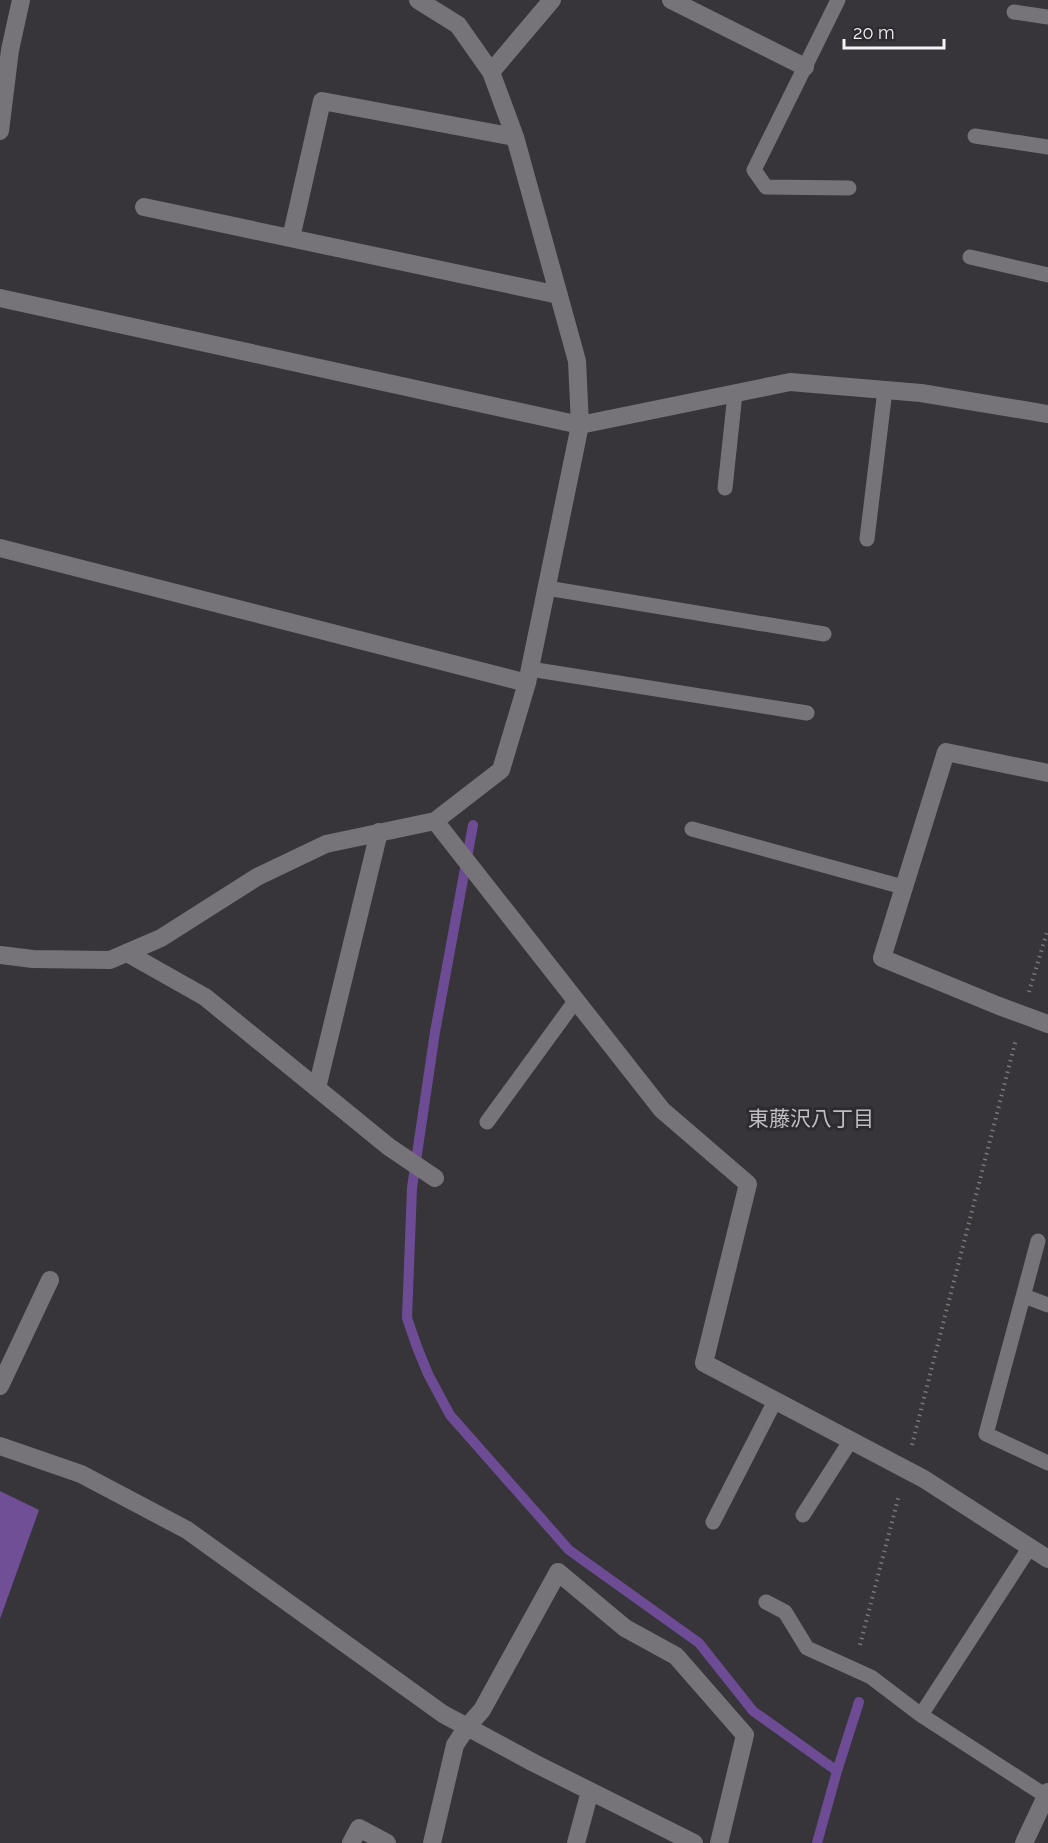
<svg xmlns="http://www.w3.org/2000/svg" width="1048" height="1843" font-family="Raleway,'Noto Sans JP',sans-serif">
<style>
.forest{fill:#704f97}
.lines{fill:none;stroke-linecap:round;stroke-linejoin:round}
.stream{stroke:#6d4c95;stroke-width:10}
.path{stroke:#777679;stroke-width:4;stroke-dasharray:1.5 4.5;stroke-linecap:butt}
.service{stroke:#767479;stroke-width:15}
.minor{stroke:#767479;stroke-width:18}
.labels{text-anchor:middle;stroke-width:6;stroke-linejoin:round;paint-order:stroke}
.neighbourhood-label{font-size:21px;fill:#bfbdc3;stroke:#2d2b2f}
</style>
<rect width="100%" height="100%" fill="#373539"/>
<path class="forest" d="M0 1491 39 1510 0 1619Z"/>
<g class="lines">
<path class="stream" d="M473 825 435 1032 412 1188 407 1318 417 1347 428 1374 450 1415 569 1550 699 1643 753 1711 837 1771
M817 1843 837 1771 859 1702"/>
<path class="path" d="M1029 992 1048 929
M912 1445 1016 1039
M860 1645 899 1495"/>
<path class="service" d="M838 0 754 170 766 187 849 188
M1014 12 1048 17
M975 136 1048 147
M970 257 1048 275
M725 488 735 394
M867 539 885 390
M547 588 824 634
M530 669 807 713
M692 829 903 887
M487 1122 576 1000
M1038 1241 986 1434 1048 1463
M1024 1296 1048 1305
M803 1515 851 1440
M713 1522 775 1401
M766 1602 785 1612 807 1648 871 1677 921 1715 1046 1796
M921 1715 1030 1547"/>
<path class="minor" d="M671 0 805 67
M491 72 552 0
M0 131 10 50 21 0
M144 207 559 295
M291 238 322 101 515 137
M0 298 580 425 790 382 921 393 1048 414
M0 548 527 683
M1048 773 946 752 882 958 999 1006 1048 1024
M435 821 662 1110 748 1184 704 1363 924 1479 1048 1559
M127 953 205 997 389 1147 435 1178
M0 955 33 959 110 960 161 938 257 877 326 844 435 821 501 770 527 683 580 425 577 361 515 137 491 72 458 25 418 0
M317 1088 379 832
M0 1386 50 1280
M0 1446 81 1474 187 1530 443 1714 534 1763 694 1843
M351 1843 359 1828 387 1843
M432 1843 455 1745 467 1727 482 1710 558 1572 625 1628 676 1656 745 1735 719 1843
M576 1843 590 1791
M1024 1843 1048 1792"/>
</g>
<g class="labels">
<g class="neighbourhood-label">
<text x="811" y="1126">東藤沢八丁目</text>
</g>
</g>
<path d="M844 39v9h100v-9" fill="none" stroke="#f4f3f5" stroke-width="3"/>
<text x="853" y="39" font-size="18" fill="#f4f3f5" stroke="#2d2b2f" stroke-width="4.5" paint-order="stroke">20 m</text>
</svg>
